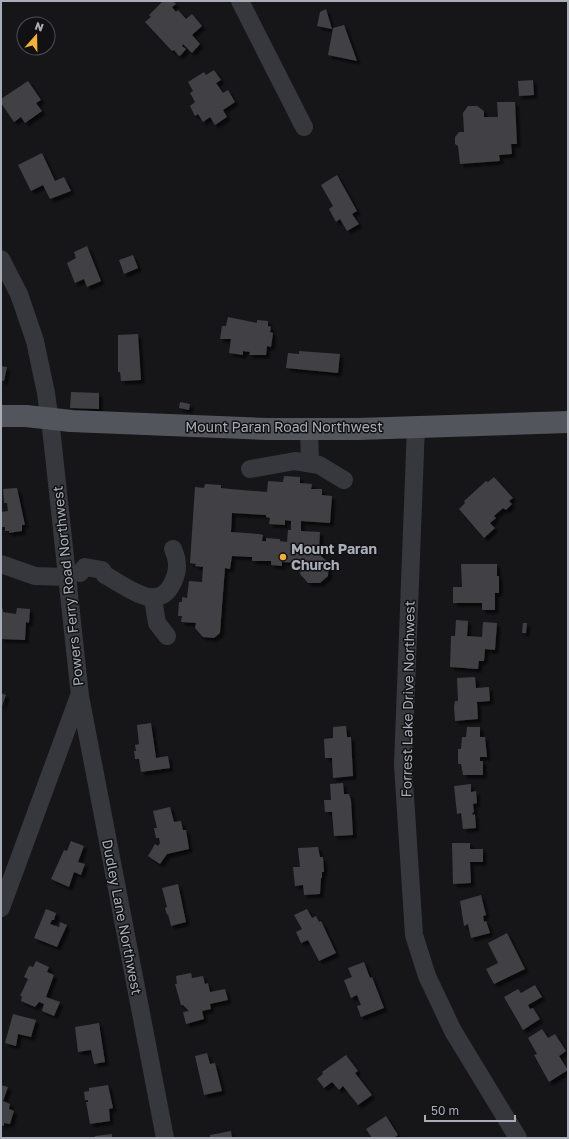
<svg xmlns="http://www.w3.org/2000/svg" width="569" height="1139" font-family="'Golos Text',sans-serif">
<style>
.building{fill:#404145;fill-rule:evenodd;filter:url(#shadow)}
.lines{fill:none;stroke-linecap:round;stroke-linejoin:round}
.minor{stroke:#37383d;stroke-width:18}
.major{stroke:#53555c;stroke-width:22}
.poi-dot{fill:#f2b134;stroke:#111113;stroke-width:1.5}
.labels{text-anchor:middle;stroke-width:3;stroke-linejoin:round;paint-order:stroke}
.street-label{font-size:14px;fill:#a8adb8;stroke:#111113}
.poi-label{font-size:14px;font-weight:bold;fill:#a8adb8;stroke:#111113;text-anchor:start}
</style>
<defs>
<filter id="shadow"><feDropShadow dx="3.5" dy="3.5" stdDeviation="1" flood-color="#0009"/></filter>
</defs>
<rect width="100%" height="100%" fill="#161618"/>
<path class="building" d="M163 1H173L176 4 172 7 176 12 178 10 186 19 192 14 202 26 192 35 200 44 192 53 183 44 182 46 186 49 181 55 179 56 174 50 172 51 145 22 151 17 149 15Z
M326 9 332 29 317 26 320 12Z
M344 25 357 61 328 55 333 28Z
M214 70 221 80 216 83 223 93 228 90 235 102 223 110 227 117 215 125 210 117 203 122 198 114 195 116 190 106 195 102 190 93 193 91 188 82 204 72 206 75Z
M533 80 534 95 519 96 518 81Z
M28 81 41 100 36 103 42 111 25 123 21 117 14 122 1 103V99Z
M497 102H515L517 144H511L512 154 499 155 500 161 460 164 458 146 455 144V137L459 132H464L463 113 468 106H477L484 111V117H498Z
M42 153 55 181 64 177 71 191 50 199 43 185 31 191 18 165Z
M337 175 357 211 352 214 359 224 347 231 340 219 336 222 329 209 333 206 321 185Z
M87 246 101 281 87 287 84 279 75 283 67 263 76 258 74 252Z
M133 255 138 268 124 274 119 260Z
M228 317 257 323V320L268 321V326L271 327 270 332 273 333 271 347 267 346 266 355H249L250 352 243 351V355L229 353 231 339H220L222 326H226Z
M138 334 141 380 121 381 120 372H118V335Z
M299 351 340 354 338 373 286 368 288 353 299 354Z
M1 366 7 367 4 381H1Z
M71 392 99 393V409L70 408Z
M180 402 190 404 189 410 179 408Z
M284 476 300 477V483L312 484 311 489H322V495L332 496 330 523 301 521V531L320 532 319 549 321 550V556L329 563 328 576 320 583H308L300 574 302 563 282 562V566L271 565V561H252V557L232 556 230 569 225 568 220 633 214 638 203 637 195 628 196 623 181 622 182 616H178L179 602H182V597L187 598 189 581 202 582 203 567 195 566 196 564 190 563 195 487 204 488 205 484 221 485V488L230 489 267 492 268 481 283 482ZM232 513 266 515V517L270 518 269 524 285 525V520L291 521V530H288L287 542 280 541V539L266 538V541H262L263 535 259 534 231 532Z
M494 477 513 498 509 501 512 504 506 510 503 508 494 516 496 518 490 523 495 528 484 538 459 509 465 503 464 501 486 481 488 482Z
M17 488 25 525H22V531L9 533V531H5V527H1V512L8 511 7 503H4L3 489Z
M461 564H497V576H499V593H495V610H482V603H453V587H462Z
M1 608 3 609V612L16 614 17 608 30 609 29 623 26 622 25 640 1 639Z
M456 620 468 621 467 636 482 637 483 622 497 623 495 650 485 649 484 661H479L478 669 450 667 451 636H455Z
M523 623H527L526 633H522Z
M475 677 476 688 489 687 490 701 477 702 478 719 455 721 454 707 455 701H458L457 678Z
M1 693 6 695 1 709Z
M151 723 156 758 168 756 170 768 141 772 139 759H135L134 751H136L135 745 139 744 137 725Z
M346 726 347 737H351L353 776 333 778 332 758H325L324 739 333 738V727Z
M467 727H480V737H485L487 757H480V761H483V775H463L461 764H458V749H461L462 737H466Z
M343 783 344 794H349L351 800 353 835 334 836 332 812H325L324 800H331L330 784Z
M471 784V792L476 791 477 803 473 804 474 812 472 813 473 815 475 814 476 828 463 829 461 813 457 814 454 786Z
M170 807 174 822 181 821 183 830H186L189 849 167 854 160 864 148 856 155 844 158 846 160 843 159 838H156L154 828H157L153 811Z
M71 841 84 846 78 862 85 864 81 875 74 872 69 887 51 879 64 850 67 851Z
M452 843H470V849H483V862H470L471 883 453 884Z
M318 847 320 857H323L324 872H322V878H321L320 894 304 895 303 885 295 886 293 867H300L298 848Z
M178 884 186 922 171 926 168 914 167 915 165 908 167 907 162 888Z
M481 895 486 915 483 916 484 922 486 921 490 933 471 938 468 924 464 926 460 901Z
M46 909 56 913 54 920H52L50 924 59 927 60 922 67 925 57 947 34 938Z
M307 909 312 918 316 916 319 922 321 921 336 953 319 961 308 940 301 943 296 932 302 929 294 915Z
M507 933 525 969 494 984 486 969 498 963 488 943Z
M36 961 49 967 47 972 54 975 46 997 60 1002 54 1016 42 1011 44 1004 39 1002 35 1007 21 1001 22 996H20L28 979 24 977 29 966 33 967Z
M364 962 370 978 372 977 384 1008 361 1017 357 1006 361 1005 357 995 351 998 344 980 352 977 348 968Z
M191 973 192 978 203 976 205 984 208 983 210 992 225 989 228 1000 210 1004 211 1009 202 1011 204 1019 186 1024 183 1012 189 1011 183 1005H181L175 984H177L176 976Z
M535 985 542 997 528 1005 530 1009 533 1008 540 1019 523 1030 504 997 518 989 521 993Z
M13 1014 36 1020 31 1037 18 1034 16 1046 5 1043Z
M99 1023 105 1062 94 1064 91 1050 78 1052 75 1027Z
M542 1029 548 1038 555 1034 566 1051 559 1056 568 1070 549 1082 534 1055 537 1054 528 1038Z
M207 1053 210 1064 215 1063 222 1091 204 1095 195 1056Z
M346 1055 358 1071 355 1073 372 1095 358 1105 343 1086 339 1090 332 1082 324 1088 317 1079 323 1074 322 1072Z
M1 1085 8 1087 3 1101 10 1104 9 1109 14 1111 10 1124 4 1123V1126L1 1125Z
M108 1085 113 1108 109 1109 110 1121 90 1124 86 1102H88V1100H85L84 1092 89 1091V1088Z
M386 1116 398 1135 394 1138H372L366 1129Z
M231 1131 232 1138H210V1135Z
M112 1134V1138H95V1136Z"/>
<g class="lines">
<path class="minor" d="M240 1 304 127
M1 259 19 294 35 341 46 393 52 437 80 696 165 1138
M416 426 403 765 414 935 427 976 453 1031 518 1138
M309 429 310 463
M250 469 295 461 319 465 344 480
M1 564 35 576 67 577
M80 573 85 567 102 570 105 575C126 586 158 615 173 582 179 570 178 560 173 549
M153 599 157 623 167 636
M1 908 79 696"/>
<path class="major" d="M1 416H26L71 421 267 429H358L568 422"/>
</g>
<circle class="poi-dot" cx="283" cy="557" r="4"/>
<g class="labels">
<g class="street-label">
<text x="284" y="432">Mount Paran Road Northwest</text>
<text transform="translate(68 586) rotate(-96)" y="5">Powers Ferry Road Northwest</text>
<text transform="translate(408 699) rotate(-89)" y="5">Forrest Lake Drive Northwest</text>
<text transform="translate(122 917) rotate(79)" y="5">Dudley Lane Northwest</text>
</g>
<g class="poi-label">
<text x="291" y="554">Mount Paran<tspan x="291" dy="16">Church</tspan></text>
</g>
</g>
<rect width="569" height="1139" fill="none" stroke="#a8adb8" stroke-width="4"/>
<g transform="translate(36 36) rotate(20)"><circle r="19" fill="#111113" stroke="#4d4f55"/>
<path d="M0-3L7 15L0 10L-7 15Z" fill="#f2b134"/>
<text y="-6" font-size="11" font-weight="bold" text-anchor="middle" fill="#a8adb8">N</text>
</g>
<path d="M425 1115v6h90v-6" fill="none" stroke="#a8adb8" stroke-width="2"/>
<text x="431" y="1115" font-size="12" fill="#a8adb8" stroke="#111113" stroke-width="3" paint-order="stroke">50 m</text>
</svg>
